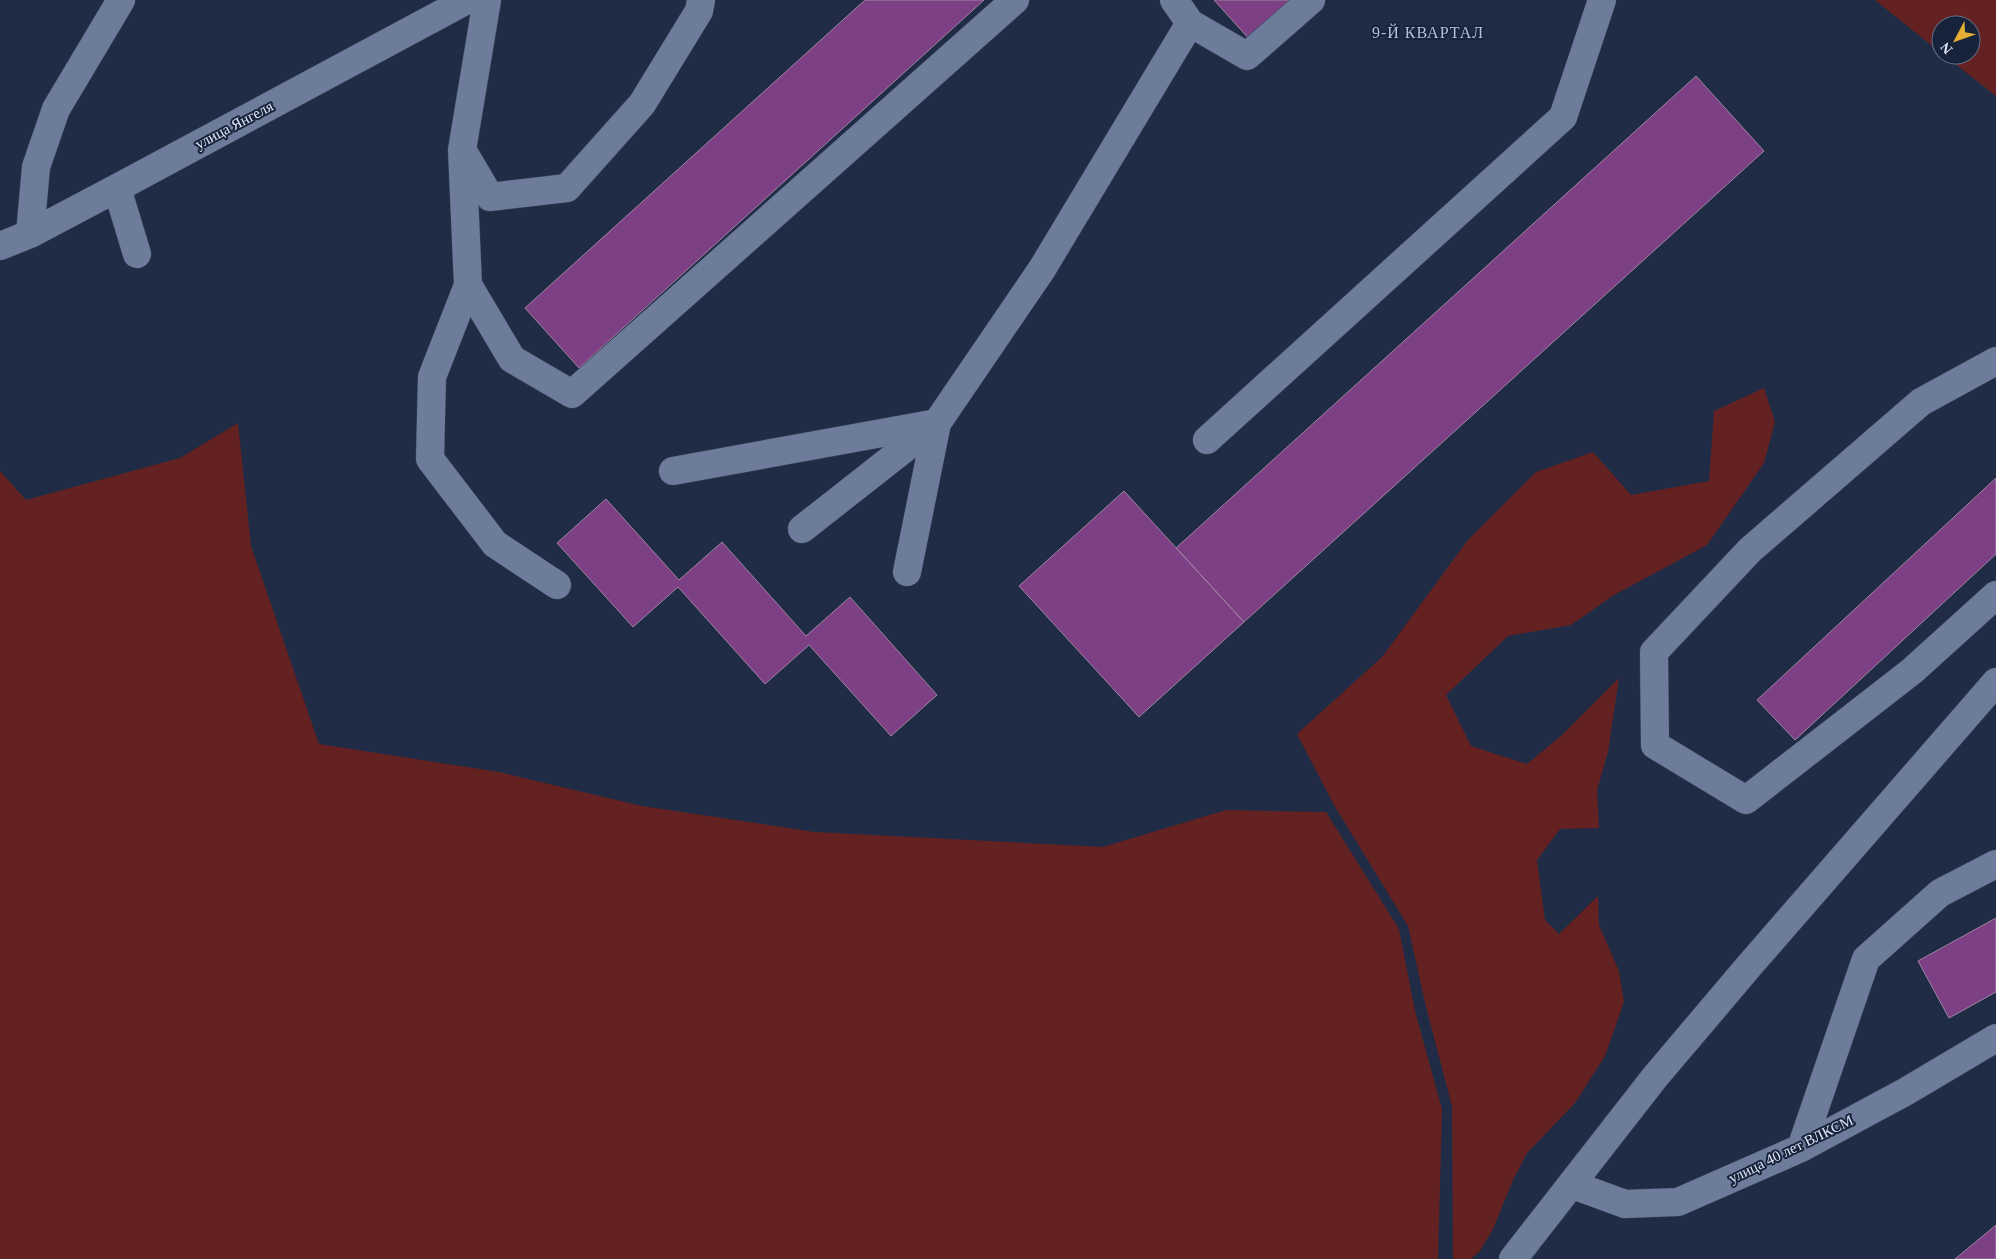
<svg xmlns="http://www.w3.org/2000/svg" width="1996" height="1259" font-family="Georgia,serif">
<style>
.green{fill:#632221}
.building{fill:#7e4084;stroke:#9e84a0}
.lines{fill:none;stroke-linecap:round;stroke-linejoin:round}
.minor-casing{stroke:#3c475d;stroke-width:29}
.minor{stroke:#6d7c9a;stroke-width:28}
.labels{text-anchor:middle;stroke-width:4;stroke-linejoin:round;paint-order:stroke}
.street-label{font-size:15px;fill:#dfe8f9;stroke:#17223b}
.neighbourhood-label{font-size:16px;letter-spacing:1px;fill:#afc0e1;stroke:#17223b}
</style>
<rect width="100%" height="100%" fill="#202c46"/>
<path class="green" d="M1875 0H1996V96L1944 55H1971V25H1941V53Z
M1764 388 1775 422 1764 463 1707 545 1614 595 1571 625 1508 636 1446 695 1471 746 1527 764 1561 736 1619 678 1608 752 1597 790 1599 828 1560 829 1537 860 1545 920 1559 934 1598 896 1599 925 1619 971 1624 1002 1605 1056 1575 1103 1527 1153 1513 1180 1493 1229 1480 1251 1471 1259H1453L1452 1106 1426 1007 1408 926 1334 805 1297 734 1382 657 1468 540 1536 472 1593 452 1631 495 1709 481 1714 411Z
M238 423 251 546 319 744 499 772 642 806 815 832 1103 847 1226 810 1326 812 1399 929 1415 1011 1442 1109 1438 1259H0V471L26 500 180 458Z"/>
<path class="building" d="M865 0H984L579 368 525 308Z
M1214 0H1297L1251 41Z
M1696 76 1764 151 1244 622 1176 548Z
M1996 478V554L1795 740 1757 700Z
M1124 491 1244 622 1139 717 1019 586Z
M606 499 679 580 722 542 806 636 850 597 937 695 891 736 809 645 765 684 678 587 633 627 557 543Z
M1996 918V992L1949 1018 1918 961Z
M1996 1225V1259H1955Z"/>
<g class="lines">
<g class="minor-casing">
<path id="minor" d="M487 0 462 150 468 285 432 377 430 459 495 544 557 585
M1190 23 1247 56 1311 0
M464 153 490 197 567 188 642 104 699 11 701 0
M117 188 137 254
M30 234 36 167 56 109 121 0
M0 246 30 234 117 188 467 0
M468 285 512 359 572 394 1015 0
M1996 361 1921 402 1750 550 1654 652 1655 745 1746 800 1912 671 1996 595
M1207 440 1563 117 1602 0
M673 471 937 423 802 529
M907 572 937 423 1042 269 1190 23 1174 0
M1801 1148 1866 959 1940 893 1996 864
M1573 1185 1625 1204 1678 1202 1801 1148 1905 1092 1996 1038
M1513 1259 1655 1077 1749 966 1996 682"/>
</g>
<use href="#minor" class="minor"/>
</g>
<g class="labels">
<g class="street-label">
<text transform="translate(234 125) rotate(-28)" y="5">улица Янгеля</text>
<text transform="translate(1791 1149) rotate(-26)" y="5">улица 40 лет ВЛКСМ</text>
</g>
<g class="neighbourhood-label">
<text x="1428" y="38">9-Й КВАРТАЛ</text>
</g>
</g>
<g transform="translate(1956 40) rotate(229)"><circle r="24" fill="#17223b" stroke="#677187"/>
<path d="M0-4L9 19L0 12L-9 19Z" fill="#e2af34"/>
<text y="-8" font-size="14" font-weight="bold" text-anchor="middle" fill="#dfe8f9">N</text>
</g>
</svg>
